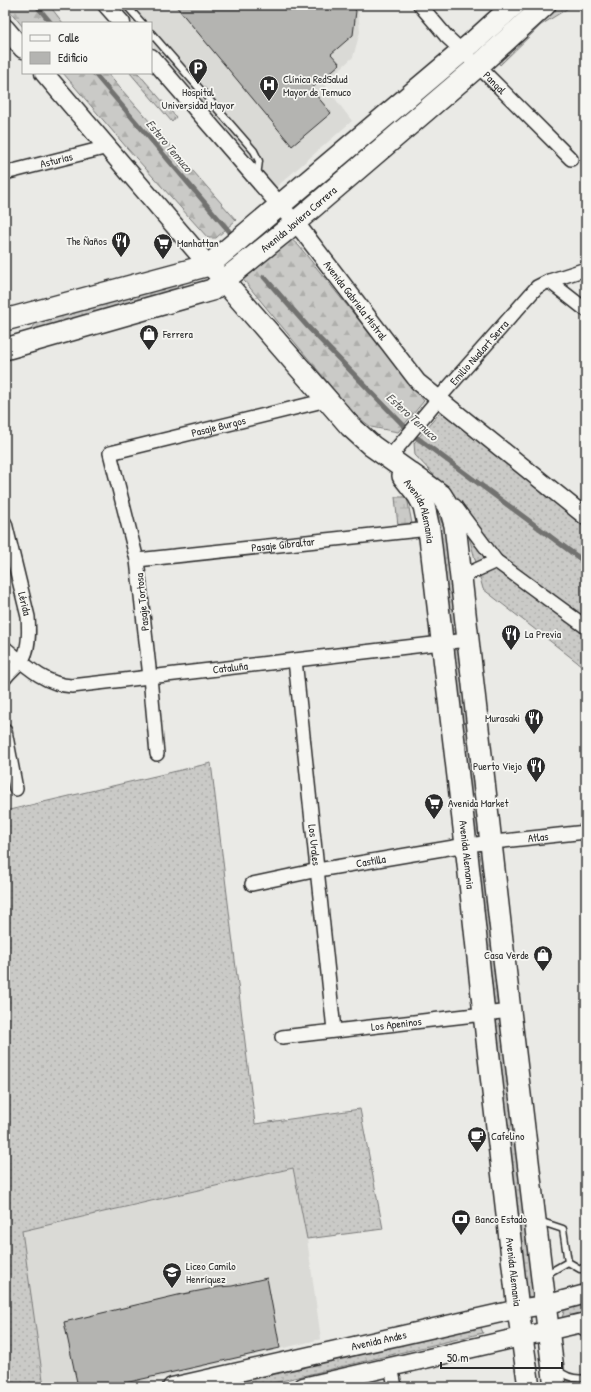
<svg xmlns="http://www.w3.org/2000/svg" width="591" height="1392" font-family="'Patrick Hand',sans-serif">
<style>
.built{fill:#dadad6}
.grass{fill:url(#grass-dots);stroke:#7a7a79}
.forest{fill:url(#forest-firs);stroke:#7a7a79}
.wetland{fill:url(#wetland-marsh);stroke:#7a7a79}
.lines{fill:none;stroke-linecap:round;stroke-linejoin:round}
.stream{stroke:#727270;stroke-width:5}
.building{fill:#b4b4b1;stroke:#2b2b2b}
.service-casing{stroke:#2b2b2b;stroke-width:9}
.minor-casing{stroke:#2b2b2b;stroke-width:16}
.tertiary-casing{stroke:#2b2b2b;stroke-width:19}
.secondary-casing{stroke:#2b2b2b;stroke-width:21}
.primary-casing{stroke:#2b2b2b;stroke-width:24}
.service{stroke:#f6f6f2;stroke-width:6}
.minor{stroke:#f6f6f2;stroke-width:13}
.tertiary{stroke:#f6f6f2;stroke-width:16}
.secondary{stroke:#f6f6f2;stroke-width:18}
.primary{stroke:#f6f6f2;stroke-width:21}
.labels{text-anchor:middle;stroke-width:3.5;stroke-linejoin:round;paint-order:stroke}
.poi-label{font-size:11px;fill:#2b2b2b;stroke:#f6f6f2;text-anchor:start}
.street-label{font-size:11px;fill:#2b2b2b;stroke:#f6f6f2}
.water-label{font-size:12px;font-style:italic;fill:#545453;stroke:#f6f6f2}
</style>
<defs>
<pattern id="grass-dots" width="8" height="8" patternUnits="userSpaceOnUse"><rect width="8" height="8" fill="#cacac7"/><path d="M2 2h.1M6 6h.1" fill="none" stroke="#aeaeab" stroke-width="1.8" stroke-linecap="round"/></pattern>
<pattern id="forest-firs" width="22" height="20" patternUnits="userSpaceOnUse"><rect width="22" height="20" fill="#cacac7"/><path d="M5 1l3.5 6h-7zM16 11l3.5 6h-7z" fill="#aeaeab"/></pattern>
<pattern id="wetland-marsh" width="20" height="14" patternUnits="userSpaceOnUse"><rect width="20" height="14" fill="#cacac7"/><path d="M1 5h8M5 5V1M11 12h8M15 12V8" fill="none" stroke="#aeaeab"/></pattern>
</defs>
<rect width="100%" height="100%" fill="#eaeae6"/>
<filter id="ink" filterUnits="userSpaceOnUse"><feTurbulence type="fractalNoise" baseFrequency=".025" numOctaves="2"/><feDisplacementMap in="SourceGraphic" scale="8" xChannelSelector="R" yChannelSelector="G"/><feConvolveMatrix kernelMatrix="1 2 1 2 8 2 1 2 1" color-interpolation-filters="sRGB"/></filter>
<g filter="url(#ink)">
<path class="built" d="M118 5H354L358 10 360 32 353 57 324 84 352 121 274 189 151 44V23H133Z
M293 1168 307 1239 321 1339 123 1387H44L22 1231Z"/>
<path class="grass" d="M556 5H573L541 25 500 65 496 59 541 17Z
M130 73H138L176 117 172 122Z
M445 76 449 81 317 193 313 188Z
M180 282 187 290 28 334 38 320Z
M443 409 586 527V669L483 589 460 503 415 455 414 443Z
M436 509 446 532 459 634 447 635 436 533Z
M447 650H458L533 1296 524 1298Z
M211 763 255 1124 360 1109 383 1229 307 1239 293 1168 22 1231 44 1387H5V811Z
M586 1303V1312L562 1318 565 1308Z
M480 1325 483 1333 256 1387H216Z"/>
<path class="forest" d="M5 5H49L63 23H23V27Z
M63 73H107L236 220 216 238H208L127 148Z
M290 238 299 246 424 401 398 432 371 427 353 413 241 277Z"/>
<path class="wetland" d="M395 497H407L412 524 398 526Z"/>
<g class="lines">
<path class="stream" d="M36 5 51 23
M94 73 229 231
M264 277 308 327 412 434 586 563"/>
</g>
<path class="building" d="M175 5H351L356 11 353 35 331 54 340 64 311 89 331 113 292 146Z
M267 1278 280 1348 107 1387H78L64 1322 178 1295 219 1287 232 1286Z"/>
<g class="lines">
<g class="service-casing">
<path id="service" d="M126 5 142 23
M151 33 254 151 259 161 257 176
M539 1221 563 1229 568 1262
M568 1262 580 1269 586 1268
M545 1275 568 1262
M577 1328 586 1334
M558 1370C566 1377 575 1380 586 1378"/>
</g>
<g class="minor-casing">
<g id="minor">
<path id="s1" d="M420 5 447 37 478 66 571 159"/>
<path id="s2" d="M5 173 108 147"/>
<path d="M549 281 586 310"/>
<path id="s3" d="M388 459 439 398 537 287 549 281 586 269"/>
<path d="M455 506 496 561 586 627"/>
<path id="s4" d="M5 523 28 617C29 630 30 652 20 662 15 668 10 671 5 678"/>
<path id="s5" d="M137 560 429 529"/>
<path d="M461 577 496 561"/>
<path id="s6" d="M5 648C25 665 45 685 72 686L467 640"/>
<path id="s7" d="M295 660 334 1030"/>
<path d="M5 731 16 789"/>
<path id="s8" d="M157 754 150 677 137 560 110 453 327 400"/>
<path id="s9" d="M252 884 318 870 466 845 586 832"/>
<path id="s10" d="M282 1037 510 1011"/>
<path d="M391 1366 395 1387"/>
</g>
</g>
<g class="tertiary-casing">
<g id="tertiary">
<path d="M106 5 122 23"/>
<path id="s11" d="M151 57 303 232 418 382 586 517"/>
</g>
</g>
<g class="secondary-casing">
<g id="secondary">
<path d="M5 28 23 49"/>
<path d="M44 73 203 259 224 281"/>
<path id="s12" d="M172 1387 518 1309 545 1305 586 1294"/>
<path d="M303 1387 586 1322"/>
</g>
</g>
<g class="primary-casing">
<g id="primary">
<path d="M224 281 350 426 372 446 441 495 451 511 455 525 510 1011 555 1387"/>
<path d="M5 320 209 265 472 43 514 5"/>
<path id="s13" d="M5 349 212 290 284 232 478 66 545 5"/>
<path id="s14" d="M403 476 418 495 424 506 429 529 466 845 484 1014 518 1309 529 1387"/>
</g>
</g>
<use href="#service" class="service"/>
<use href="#minor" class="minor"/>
<use href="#tertiary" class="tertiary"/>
<use href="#secondary" class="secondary"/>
<use href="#primary" class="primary"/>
</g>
</g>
<defs>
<g id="parking-pin" transform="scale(1)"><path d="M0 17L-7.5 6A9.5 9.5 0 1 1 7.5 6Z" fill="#2b2b2b" stroke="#f6f6f2"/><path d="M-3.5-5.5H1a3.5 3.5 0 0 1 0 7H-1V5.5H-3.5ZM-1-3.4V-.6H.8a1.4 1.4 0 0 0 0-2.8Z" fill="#fff"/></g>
<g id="hospital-pin" transform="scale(1)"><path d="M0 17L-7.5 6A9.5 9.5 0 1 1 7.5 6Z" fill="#2b2b2b" stroke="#f6f6f2"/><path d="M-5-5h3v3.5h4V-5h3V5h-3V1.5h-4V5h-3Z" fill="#fff"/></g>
<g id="restaurant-pin" transform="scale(1)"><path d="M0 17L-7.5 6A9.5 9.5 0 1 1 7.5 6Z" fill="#2b2b2b" stroke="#f6f6f2"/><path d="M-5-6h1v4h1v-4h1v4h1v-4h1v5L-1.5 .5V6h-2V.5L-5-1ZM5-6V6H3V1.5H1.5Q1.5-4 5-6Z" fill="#fff"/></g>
<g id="supermarket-pin" transform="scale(1)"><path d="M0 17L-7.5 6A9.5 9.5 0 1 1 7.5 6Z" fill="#2b2b2b" stroke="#f6f6f2"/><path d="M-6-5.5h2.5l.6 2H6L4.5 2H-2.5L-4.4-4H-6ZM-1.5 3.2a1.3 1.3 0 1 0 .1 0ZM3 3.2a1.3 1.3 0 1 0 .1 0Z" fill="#fff"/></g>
<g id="shop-pin" transform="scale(1)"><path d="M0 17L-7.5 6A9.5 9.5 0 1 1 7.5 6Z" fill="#2b2b2b" stroke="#f6f6f2"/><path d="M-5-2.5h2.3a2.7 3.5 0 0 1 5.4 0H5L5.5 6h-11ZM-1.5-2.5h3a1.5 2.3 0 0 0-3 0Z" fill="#fff"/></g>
<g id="cafe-pin" transform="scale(1)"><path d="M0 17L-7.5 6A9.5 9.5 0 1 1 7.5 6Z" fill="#2b2b2b" stroke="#f6f6f2"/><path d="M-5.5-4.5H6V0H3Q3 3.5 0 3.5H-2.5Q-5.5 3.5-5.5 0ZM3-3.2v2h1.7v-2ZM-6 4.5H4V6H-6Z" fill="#fff"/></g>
<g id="bank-pin" transform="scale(1)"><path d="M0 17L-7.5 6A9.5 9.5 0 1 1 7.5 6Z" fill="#2b2b2b" stroke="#f6f6f2"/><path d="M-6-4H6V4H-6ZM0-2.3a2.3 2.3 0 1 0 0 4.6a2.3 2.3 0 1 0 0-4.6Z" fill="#fff"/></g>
<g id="school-pin" transform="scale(1)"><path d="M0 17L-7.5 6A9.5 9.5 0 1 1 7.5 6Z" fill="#2b2b2b" stroke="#f6f6f2"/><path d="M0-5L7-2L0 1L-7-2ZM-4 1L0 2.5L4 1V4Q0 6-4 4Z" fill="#fff"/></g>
</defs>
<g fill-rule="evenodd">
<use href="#parking-pin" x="198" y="68"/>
<use href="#hospital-pin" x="269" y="85"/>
<use href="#restaurant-pin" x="121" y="241"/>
<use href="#supermarket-pin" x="163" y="243"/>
<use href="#shop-pin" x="149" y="334"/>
<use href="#restaurant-pin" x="511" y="634"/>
<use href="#restaurant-pin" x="534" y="718"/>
<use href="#restaurant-pin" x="536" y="766"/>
<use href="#supermarket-pin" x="434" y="803"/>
<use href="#shop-pin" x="543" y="955"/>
<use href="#cafe-pin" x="477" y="1136"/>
<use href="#bank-pin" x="461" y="1219"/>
<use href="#school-pin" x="172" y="1272"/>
</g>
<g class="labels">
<g class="poi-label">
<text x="283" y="83">Clínica RedSalud<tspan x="283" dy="13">Mayor de Temuco</tspan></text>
<text x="198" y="96" text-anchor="middle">Hospital<tspan x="198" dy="13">Universidad Mayor</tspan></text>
<text x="107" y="245" text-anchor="end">The Ñaños</text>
<text x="177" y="247">Manhattan</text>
<text x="163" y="338">Ferrera</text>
<text x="525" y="638">La Previa</text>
<text x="520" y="722" text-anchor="end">Murasaki</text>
<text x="522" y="770" text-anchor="end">Puerto Viejo</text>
<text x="448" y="807">Avenida Market</text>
<text x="529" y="959" text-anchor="end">Casa Verde</text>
<text x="491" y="1140">Cafelino</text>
<text x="475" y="1223">Banco Estado</text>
<text x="186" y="1270">Liceo Camilo<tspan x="186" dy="13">Henríquez</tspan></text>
</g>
<g class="street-label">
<text dy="4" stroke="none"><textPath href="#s1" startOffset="108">Pangal</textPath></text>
<text dy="4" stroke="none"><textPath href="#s2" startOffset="53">Asturias</textPath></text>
<text dy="4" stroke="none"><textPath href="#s13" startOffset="327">Avenida Javiera Carrera</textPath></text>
<text dy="4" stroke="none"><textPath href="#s11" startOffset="318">Avenida Gabriela Mistral</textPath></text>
<text dy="4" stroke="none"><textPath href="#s3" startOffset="140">Emilio Nualart Serra</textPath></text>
<text dy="4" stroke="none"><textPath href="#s8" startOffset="417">Pasaje Burgos</textPath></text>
<text dy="4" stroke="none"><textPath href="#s14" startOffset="40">Avenida Alemania</textPath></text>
<text dy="4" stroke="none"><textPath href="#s5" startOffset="147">Pasaje Gibraltar</textPath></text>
<text transform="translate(142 602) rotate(-96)" y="4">Pasaje Tortosa</text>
<text dy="4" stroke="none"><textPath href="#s4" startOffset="83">Lérida</textPath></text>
<text dy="4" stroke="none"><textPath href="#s6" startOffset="238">Cataluña</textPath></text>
<text dy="4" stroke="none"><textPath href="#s9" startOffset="290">Atlas</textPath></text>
<text dy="4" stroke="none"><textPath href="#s7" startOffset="186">Los Urales</textPath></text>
<text dy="4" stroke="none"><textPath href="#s14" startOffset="388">Avenida Alemania</textPath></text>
<text dy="4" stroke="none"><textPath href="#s9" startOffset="121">Castilla</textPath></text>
<text dy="4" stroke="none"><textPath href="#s10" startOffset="115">Los Apeninos</textPath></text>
<text dy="4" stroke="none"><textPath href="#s14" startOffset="808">Avenida Alemania</textPath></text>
<text dy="4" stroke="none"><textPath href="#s12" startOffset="212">Avenida Andes</textPath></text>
</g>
<g class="water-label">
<text transform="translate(169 146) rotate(50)" y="4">Estero Temuco</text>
<text transform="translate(412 417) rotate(42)" y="4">Estero Temuco</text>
</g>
</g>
<rect width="591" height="1392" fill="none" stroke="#f6f6f2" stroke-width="20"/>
<rect x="10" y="10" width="571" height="1372" fill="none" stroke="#2b2b2b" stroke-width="1.5" filter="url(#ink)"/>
<rect x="22" y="22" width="130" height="52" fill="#f6f6f2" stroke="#a5a5a2"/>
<rect x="30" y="35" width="20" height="6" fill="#f6f6f2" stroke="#a5a5a2"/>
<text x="58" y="42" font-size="12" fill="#2b2b2b">Calle</text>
<rect x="30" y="52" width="20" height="12" fill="#b4b4b1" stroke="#a5a5a2"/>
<text x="58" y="62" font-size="12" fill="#2b2b2b">Edificio</text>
<path d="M441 1362v6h121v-6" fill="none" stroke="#2b2b2b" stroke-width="2"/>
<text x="447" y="1362" font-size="12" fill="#2b2b2b" stroke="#f6f6f2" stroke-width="3" paint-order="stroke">50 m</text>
</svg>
